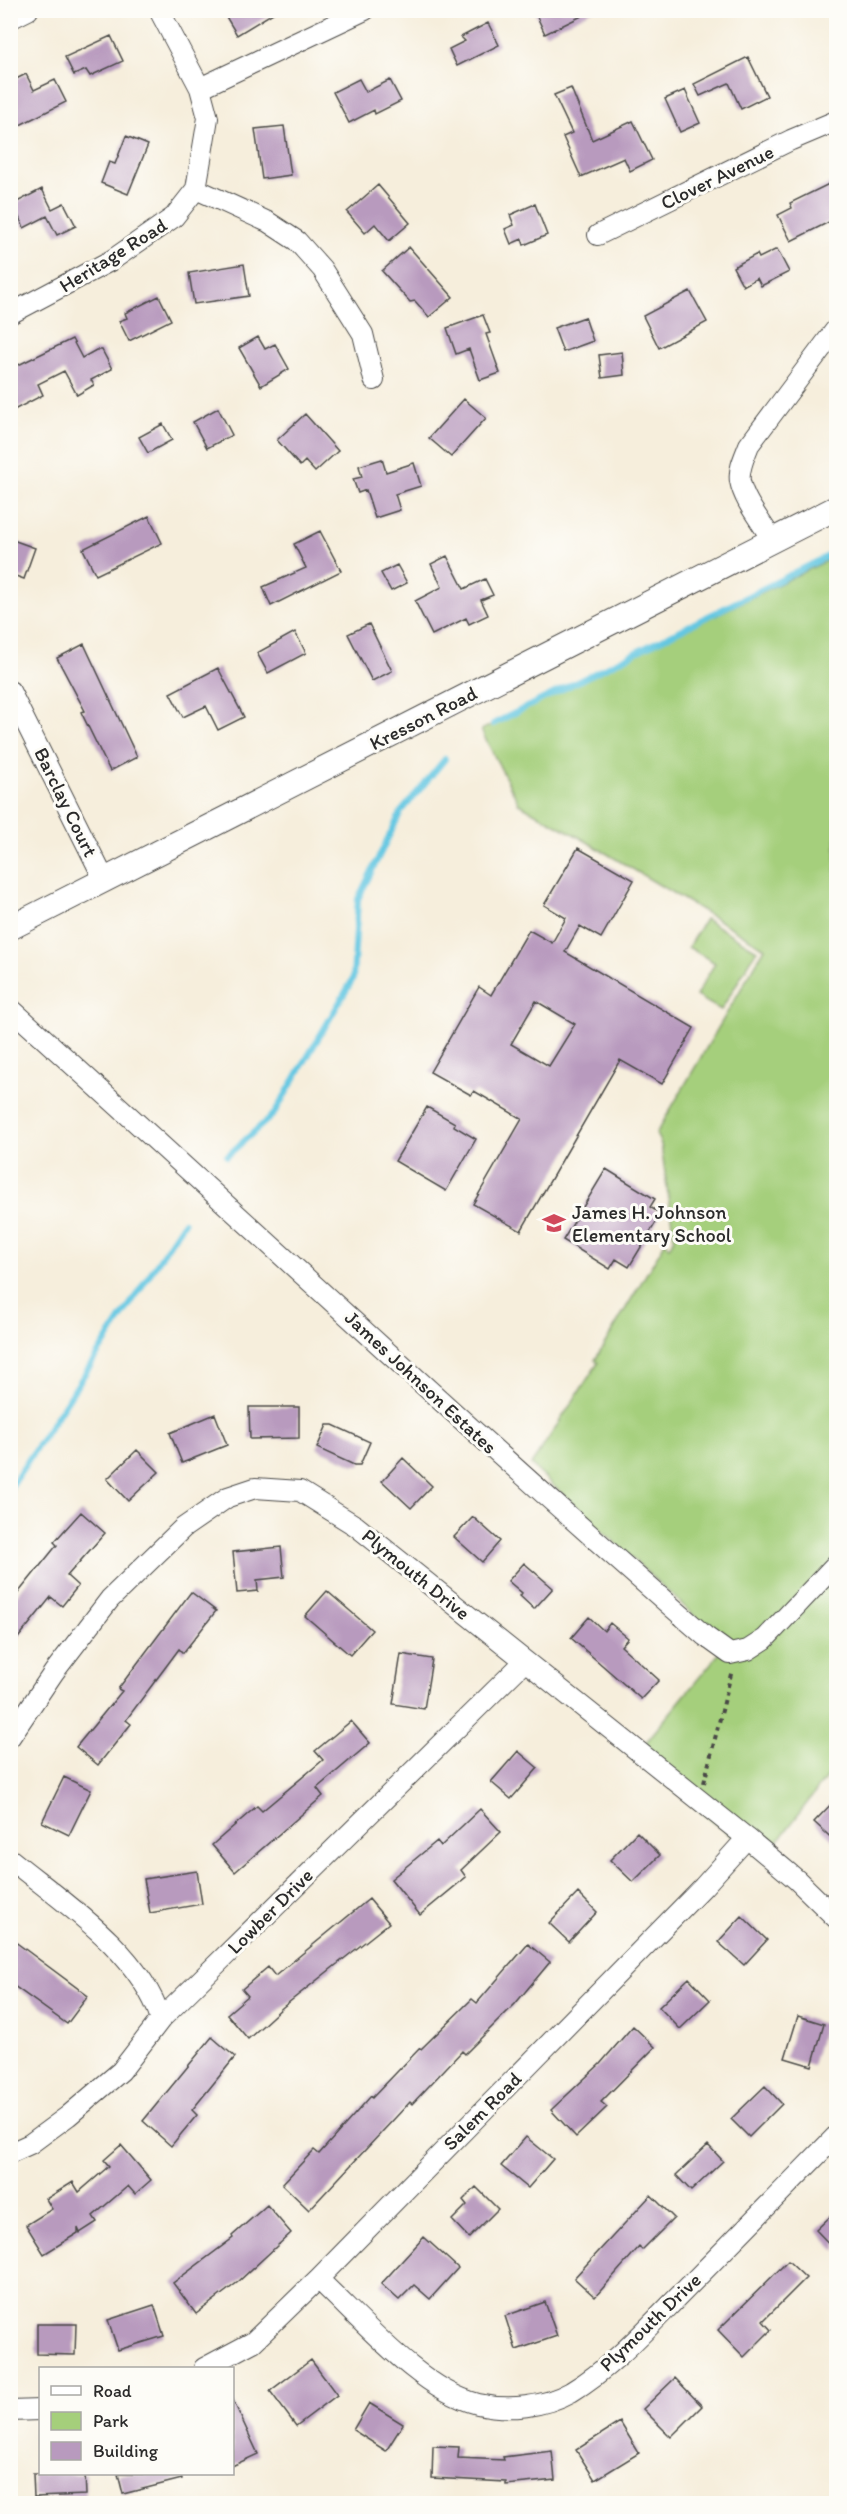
<svg xmlns="http://www.w3.org/2000/svg" width="847" height="2514" font-family="Itim,sans-serif">
<style>
.green{fill:#a5cf7b;stroke:#687d53;stroke-width:1.5}
.lines{fill:none;stroke-linecap:round;stroke-linejoin:round}
.stream{stroke:#64c7e2;stroke-width:6}
.building{fill:#b89abe;fill-rule:evenodd}
.minor-casing{stroke:#494846;stroke-width:22}
.tertiary-casing{stroke:#494846;stroke-width:26}
.path{stroke:#494846;stroke-width:4;stroke-dasharray:4.5 4.5;stroke-linecap:butt}
.minor{stroke:#fff;stroke-width:20}
.tertiary{stroke:#fff;stroke-width:24}
.labels{text-anchor:middle;stroke-width:6;stroke-linejoin:round;paint-order:stroke}
.street-label{font-size:20px;fill:#2b2b2b;stroke:#fdfcf7}
.poi-label{font-size:20px;fill:#2b2b2b;stroke:#fdfcf7;text-anchor:start}
</style>
<rect width="100%" height="100%" fill="#fdfcf7"/>
<filter id="ink" filterUnits="userSpaceOnUse"><feTurbulence type="fractalNoise" baseFrequency=".0167" numOctaves="2"/><feDisplacementMap in="SourceGraphic" scale="12" xChannelSelector="R" yChannelSelector="G"/><feConvolveMatrix kernelMatrix="1 2 1 2 8 2 1 2 1" color-interpolation-filters="sRGB"/></filter>
<filter id="wash" filterUnits="userSpaceOnUse"><feTurbulence type="fractalNoise" baseFrequency=".008" numOctaves="4" result="noise"/><feDisplacementMap in="SourceGraphic" scale="24" xChannelSelector="R" yChannelSelector="G"/><feGaussianBlur stdDeviation="1.35" result="paint"/><feColorMatrix in="noise" values="0 0 0 0 0 0 0 0 0 0 0 0 0 0 0 0 0 1.4 0 .05"/><feComposite in="paint" operator="in"/></filter>
<g filter="url(#wash)">
<rect width="100%" height="100%" fill="#f6eedc"/>
<path class="green" d="M836 556V1765L763 1861 633 1758 726 1645 531 1465 598 1363 595 1360 666 1241 669 1247 674 1238 661 1144 656 1134 765 948 579 837 519 804 481 730Z
M705 919 757 950 721 1010 696 996 715 963 688 947Z"/>
<g class="lines">
<path class="stream" d="M493 724 836 552
M227 1156 274 1114 353 979 358 899 401 812 445 759
M10 1488 184 1222"/>
</g>
<g id="blocks">
<path class="building" d="M222 10H278L237 35Z
M534 10H594L545 34Z
M488 23 499 45 457 66 449 49 465 41 461 37Z
M111 36 123 61 90 76 86 70 74 75 65 57Z
M748 57 767 96 741 109 729 83 700 96 694 84Z
M26 74 34 90 55 80 66 102 10 130V82Z
M359 79 366 92 390 80 401 101 375 114 374 110 349 123 333 92Z
M571 88 592 140 633 121 652 160 630 171 624 158 581 177 563 137 572 133 554 95Z
M685 90 700 123 680 132 665 99Z
M284 126 291 175 262 179 255 129Z
M126 136 148 145 128 194 101 183 109 162 115 164Z
M837 180V218L791 241 778 215 792 208 790 203Z
M378 185 410 223 389 241 375 224 365 233 347 212Z
M42 189 52 209 64 203 76 226 57 235 47 216 24 228 13 204Z
M535 204 547 235 524 245 522 239 511 244 505 229 514 225 510 215Z
M409 247 453 297 429 317 415 301 410 302 382 271Z
M777 249 789 272 761 286 757 278 743 286 733 267 757 254 759 258Z
M244 264 249 296 194 304 189 273Z
M690 291 707 322 659 348 643 316Z
M159 296 171 320 129 341 119 321 127 318 125 313Z
M483 315 490 333 486 334 500 373 480 380 469 349 456 354 447 328Z
M585 317 593 341 563 352 554 328Z
M258 337 265 349 275 344 289 369 261 386 239 348Z
M72 339 82 358 96 350H102L112 369 91 380 94 385 77 395 64 371 38 384 43 395 10 412V369Z
M622 352 624 375 602 378 599 355Z
M464 399 486 418 451 457 429 438Z
M218 408 232 435 207 448 193 422Z
M305 414 338 451 315 472 305 461 300 466 277 440Z
M163 424 172 440 148 453 139 437Z
M382 459 386 472 414 463 421 486 395 494 400 510 375 518 366 490 358 493 353 479 362 477 359 466Z
M149 516 162 543 96 575 83 549Z
M320 531 341 571 271 606 263 587 306 568 294 544Z
M10 539 35 548 24 579 10 574Z
M447 556 464 589 485 579 493 595 481 600 488 615 469 624 466 618 432 635 415 601 442 587 431 564Z
M397 565 407 583 391 591 381 573Z
M369 624 392 671 372 681 348 634Z
M295 632 306 653 268 673 257 653Z
M84 644 137 757 110 771 81 712 85 711 57 658Z
M218 668 244 717 218 730 206 706 183 717 170 693Z
M578 848 634 880 601 938 580 926 565 952 694 1028 662 1084 620 1060 521 1231 473 1204 522 1119 474 1091 471 1095 430 1072 479 987 491 995 529 930 552 943 566 918 544 905ZM536 1001 575 1024 549 1066 511 1044Z
M427 1107 455 1123 454 1126 476 1139 446 1191 395 1161Z
M606 1169 655 1199 650 1207 661 1214 629 1267 616 1259 610 1269 563 1240Z
M249 1407H299V1438L250 1439Z
M215 1414 227 1445 182 1463 170 1433Z
M327 1425H333L370 1442 360 1465H354L317 1448Z
M137 1450 159 1472 128 1501 107 1479Z
M403 1458 432 1486 411 1508 382 1481Z
M81 1512 105 1533 67 1576 78 1586 62 1606 51 1597 10 1648V1603L57 1545 54 1542Z
M473 1517 500 1541 482 1562 454 1537Z
M281 1547 284 1577 257 1580 258 1591 237 1593 233 1552Z
M524 1563 553 1588 534 1609 520 1596 522 1593 508 1581Z
M327 1591 372 1630 350 1655 305 1616Z
M191 1592 216 1611 183 1653 179 1649 126 1720 131 1724 98 1765 76 1747 122 1691 118 1689Z
M589 1617 604 1631 610 1623 628 1638 621 1646 659 1680 641 1699 571 1638Z
M401 1654 432 1659 424 1709 393 1704Z
M351 1721 370 1743 317 1788 323 1796 235 1872 212 1845 257 1806 262 1811 323 1760 315 1751Z
M518 1751 538 1768 511 1799 491 1782Z
M64 1777 91 1790 69 1835 42 1822Z
M837 1798V1843L814 1822Z
M480 1809 501 1832 461 1870 466 1877 420 1915 391 1879 437 1841 441 1846Z
M637 1832 660 1855 633 1882 610 1860Z
M197 1871 202 1904 150 1913 144 1879Z
M578 1893 597 1912 569 1942 549 1923Z
M369 1899 389 1923 283 2007 248 2039 227 2014 248 1996 242 1989 268 1967 275 1976Z
M742 1916 767 1940 744 1965 718 1942Z
M10 1938 88 1996 67 2024 10 1983Z
M528 1944 550 1962 515 2004 465 2054 462 2051 412 2104 410 2102 309 2210 282 2184 314 2150 319 2154 371 2096 372 2098 420 2048 421 2049 472 1999 477 2003Z
M689 1978 710 2000 680 2029 659 2007Z
M798 2016 824 2024 812 2066 785 2058Z
M633 2026 655 2047 601 2102 607 2107 576 2137 551 2110 600 2064Z
M212 2037 235 2057 192 2110 197 2115 171 2146 143 2121Z
M765 2086 782 2104 749 2137 731 2119Z
M526 2137 553 2159 528 2188 501 2166Z
M121 2145 151 2180 135 2194 128 2186 93 2216 97 2222 80 2233 78 2228V2233L44 2254 26 2225 52 2209 46 2199 73 2182 79 2192 109 2166 104 2160Z
M708 2145 723 2161 691 2191 676 2175Z
M476 2187 498 2209 469 2238 452 2220 467 2205 463 2200Z
M651 2195 674 2218 642 2250 639 2247 595 2297 574 2278Z
M267 2205 291 2233 238 2282 196 2314 173 2283 233 2238 232 2236Z
M837 2210V2252L816 2230Z
M424 2237 458 2268 430 2299 414 2285 399 2300 381 2284Z
M788 2261 806 2278 763 2321 771 2330 744 2357 718 2330Z
M545 2302 557 2336 516 2350 505 2316Z
M154 2305 164 2336 118 2350 108 2320Z
M37 2324H76L75 2355 37 2354Z
M311 2360 337 2395 296 2426 270 2391Z
M675 2378 702 2406 671 2437 643 2409Z
M232 2398 258 2454 232 2466Z
M369 2403 403 2424 386 2451 353 2430Z
M620 2422 639 2453 595 2480 576 2450Z
M433 2446 459 2447 458 2458 504 2460 503 2457 552 2451 555 2480 506 2485V2482L432 2478Z
M33 2474H85L86 2495 34 2497Z
M118 2474H181L182 2479 123 2494Z"/>
</g>
</g>
<g filter="url(#ink)">
<use href="#blocks" fill-opacity="0" stroke="#494846" stroke-width="1.5"/>
<g class="lines">
<g class="minor-casing">
<path id="minor" d="M10 19 28 10
M200 88 365 10
M196 189 268 222 297 241 322 269 363 334 374 380
M598 235 791 140 836 121
M10 314 112 260 174 217 196 189 208 118 200 88 159 10
M772 540C762 522 744 502 740 481 738 469 745 456 749 445L836 329
M10 691 105 881
M10 1008C242 1217 469 1431 705 1636L730 1654 748 1650 765 1639 836 1564
M10 1737 54 1672 110 1599 183 1528 228 1497 255 1488 300 1491 356 1526 747 1838 797 1880 836 1918
M10 1859C64 1903 139 1951 161 2019
M10 2153 30 2144 68 2116 121 2071 161 2019 525 1661
M318 2279C361 2319 421 2390 478 2404 509 2411 544 2407 571 2392 614 2366 648 2327 683 2292 734 2240 785 2188 836 2136
M204 2368 253 2342 318 2279 703 1887 747 1838
M10 2411 40 2410"/>
</g>
<g class="tertiary-casing">
<path id="tertiary" d="M10 928 836 508"/>
</g>
<path class="path" d="M704 1783 732 1670"/>
<use href="#minor" class="minor"/>
<use href="#tertiary" class="tertiary"/>
</g>
</g>
<defs>
<g id="school-bare" transform="scale(1.8)"><path d="M0-5L7-2L0 1L-7-2ZM-4 1L0 2.5L4 1V4Q0 6-4 4Z" fill="#d1495b" stroke="#fdfcf7" stroke-width="2.5" paint-order="stroke"/></g>
</defs>
<g fill-rule="evenodd">
<use href="#school-bare" x="554" y="1223"/>
</g>
<g class="labels">
<g class="street-label">
<text transform="translate(717 177) rotate(-26)" y="7">Clover Avenue</text>
<text transform="translate(113 255) rotate(-32)" y="7">Heritage Road</text>
<text transform="translate(423 718) rotate(-27)" y="7">Kresson Road</text>
<text transform="translate(66 802) rotate(64)" y="7">Barclay Court</text>
<text transform="translate(421 1382) rotate(43)" y="7">James Johnson Estates</text>
<text transform="translate(416 1574) rotate(39)" y="7">Plymouth Drive</text>
<text transform="translate(270 1911) rotate(-45)" y="7">Lowber Drive</text>
<text transform="translate(482 2111) rotate(-45)" y="7">Salem Road</text>
<text transform="translate(650 2322) rotate(-44)" y="7">Plymouth Drive</text>
</g>
<g class="poi-label">
<text x="572" y="1219">James H. Johnson<tspan x="572" dy="23">Elementary School</tspan></text>
</g>
</g>
<rect width="847" height="2514" fill="none" stroke="#fdfcf7" stroke-width="36"/>
<rect x="39" y="2367" width="195" height="108" fill="#fdfcf7" stroke="#a9a8a5" stroke-width="1.5"/>
<rect x="51" y="2386" width="30" height="9" fill="#ffffff" stroke="#a9a8a5" stroke-width="1.5"/>
<text x="93" y="2397" font-size="18" fill="#2b2b2b">Road</text>
<rect x="51" y="2412" width="30" height="18" fill="#a5cf7b" stroke="#a9a8a5" stroke-width="1.5"/>
<text x="93" y="2427" font-size="18" fill="#2b2b2b">Park</text>
<rect x="51" y="2442" width="30" height="18" fill="#b89abe" stroke="#a9a8a5" stroke-width="1.5"/>
<text x="93" y="2457" font-size="18" fill="#2b2b2b">Building</text>
</svg>
